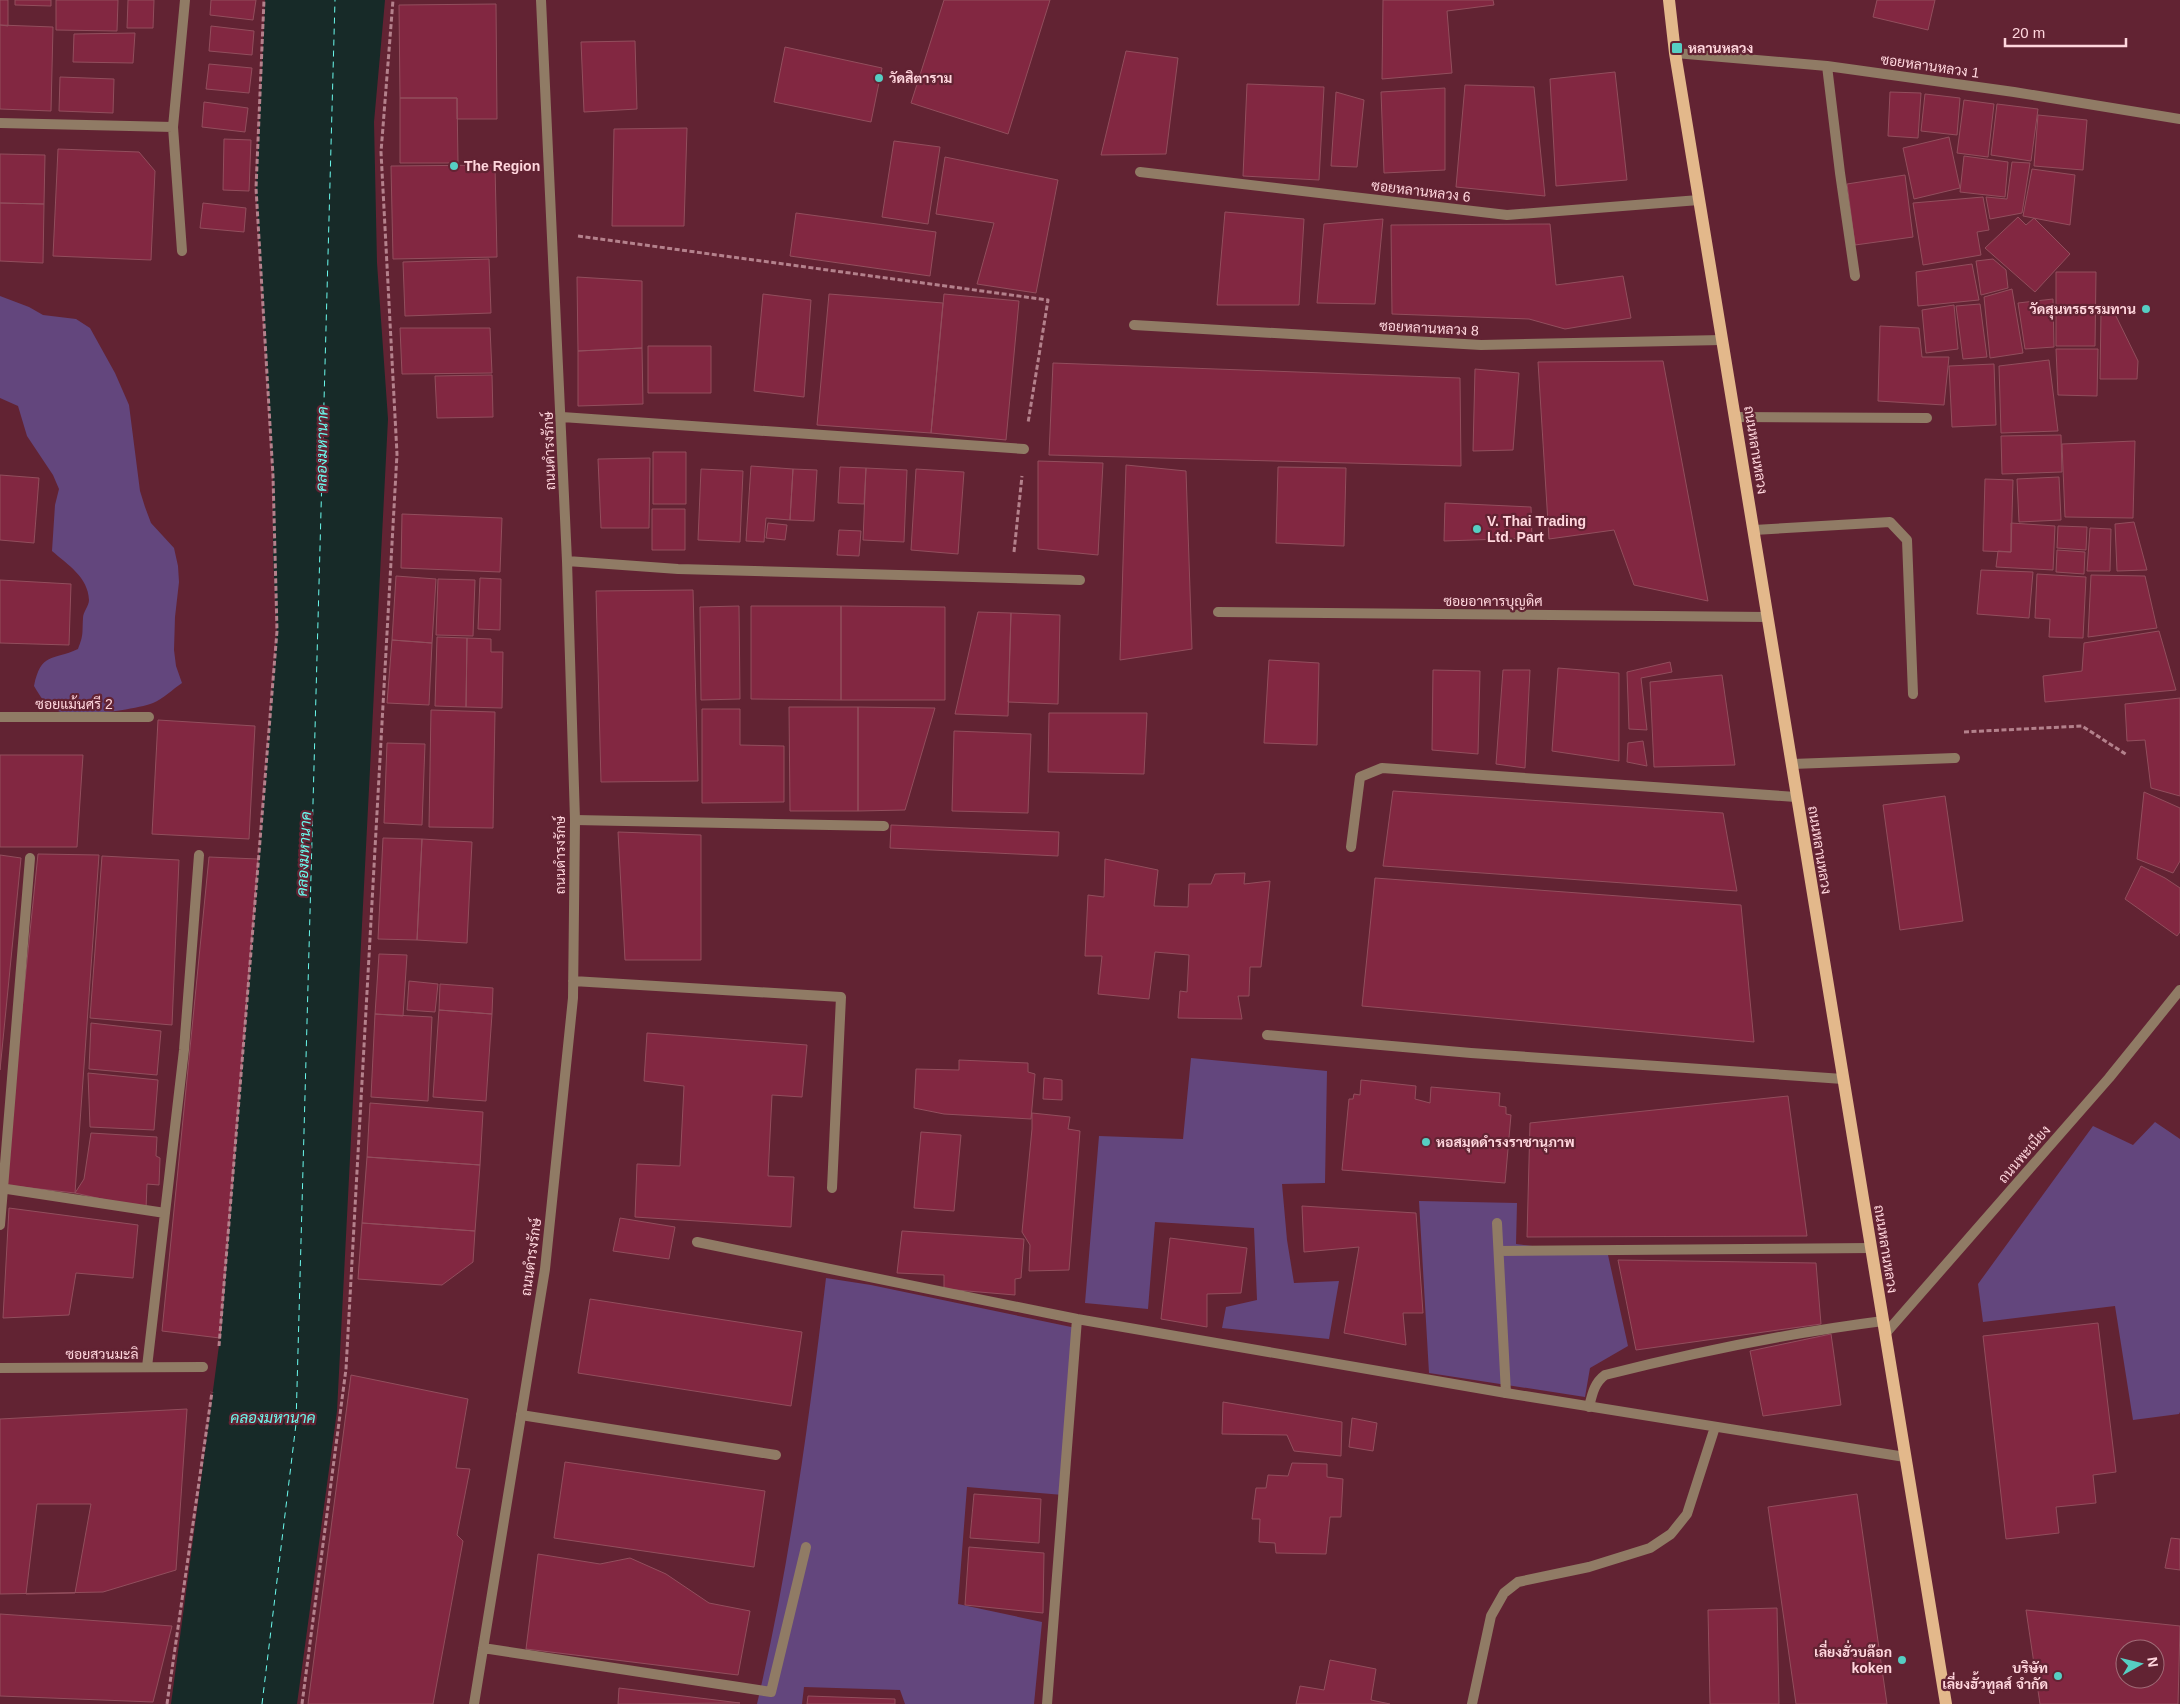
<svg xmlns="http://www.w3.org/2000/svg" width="2180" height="1704" font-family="Arial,Sarabun,sans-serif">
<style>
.green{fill:#63467d}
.water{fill:#172a28}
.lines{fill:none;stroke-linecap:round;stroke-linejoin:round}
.ferry{stroke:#6afaed;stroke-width:1;stroke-dasharray:6 5;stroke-linecap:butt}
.building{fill:#822741;stroke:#924e5d;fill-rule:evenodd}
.path{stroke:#b4818c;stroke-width:3;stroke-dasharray:5 2.5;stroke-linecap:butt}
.service{stroke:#907b65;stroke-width:10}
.minor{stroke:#907b65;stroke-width:10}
.primary{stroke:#e3b88b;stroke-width:12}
.poi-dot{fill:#56cec3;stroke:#622333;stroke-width:2}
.labels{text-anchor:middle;stroke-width:4.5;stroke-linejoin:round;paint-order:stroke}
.poi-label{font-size:14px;font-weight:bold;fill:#ffd6dd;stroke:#622333;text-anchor:start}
.street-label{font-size:14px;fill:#ffd6dd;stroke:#622333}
.water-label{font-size:15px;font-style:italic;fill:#6afaed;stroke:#622333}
</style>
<rect width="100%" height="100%" fill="#622333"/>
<path class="green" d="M0 296 29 307 43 315 76 319 90 328 115 373 129 405 140 491 145 507 151 523 174 548 178 566 179 582 175 617 174 650 176 666 182 683C173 689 163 699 153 703 134 710 77 718 58 711 46 707 40 696 34 686 41 652 52 661 78 649 84 634 82 633 83 618 83 612 89 606 89 600 88 577 68 565 52 551L55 505 59 489 53 475 27 436 18 406 0 398Z
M1191 1058 1327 1071 1325 1183 1282 1184 1287 1240 1294 1283 1339 1281 1329 1339 1222 1328 1226 1307 1257 1300 1254 1228 1155 1222 1148 1309 1085 1303 1099 1136 1183 1139Z
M2155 1122 2180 1139V1412L2179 1414 2133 1420 2115 1306 1983 1322 1978 1284 2093 1126 2133 1145Z
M1419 1201 1517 1203 1516 1244 1608 1255 1628 1346 1590 1368 1585 1397 1429 1373Z
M826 1278 871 1285 1076 1328 1063 1495 967 1487 958 1604 1042 1622 1034 1704H905L900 1690 804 1687 802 1704H757C790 1564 809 1421 826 1278Z"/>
<path class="water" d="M265 0H385L374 122 377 263 388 419 337 1411 297 1704H171L220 1338 277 631 273 558V476L256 188Z"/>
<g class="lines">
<path class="ferry" d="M262 1704 296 1424 335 0"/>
</g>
<path class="building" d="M0 0H8V26L0 25Z
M15 0H51V6L15 5Z
M56 0H118L117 31 56 30Z
M128 0H154L153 28H127Z
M211 0H256L253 20 210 15Z
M944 0H1050L1008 134 911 103Z
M1383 0H1493L1494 5 1447 11 1452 73 1382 79Z
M1877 0H1935L1928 30 1873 17Z
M496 4 497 119H457V98H400L399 5Z
M0 25 53 27 51 111 0 109Z
M211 26 254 31 252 55 209 51Z
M135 33 133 63 73 62 74 34Z
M635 41 637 109 584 112 581 42Z
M785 47 882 68 871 122 774 102Z
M1126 51 1178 58 1166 154 1101 155Z
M209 64 252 68 249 93 206 89Z
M1615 72 1627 180 1556 186 1550 79Z
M60 77 114 79 113 113 59 111Z
M1247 84 1324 87 1319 180 1243 176Z
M1465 85 1534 87 1545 196 1456 187Z
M1445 88V170L1384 173 1381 92Z
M1336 92 1364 100 1357 167 1331 166Z
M1890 92 1921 93 1918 138 1888 136Z
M1925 94 1960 98 1957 135 1921 131Z
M400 98H457L458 163H400Z
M1964 100 1994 104 1988 157 1957 153Z
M204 102 248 108 245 132 202 127Z
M1997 104 2038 109 2031 161 1991 155Z
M2038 115 2087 120 2083 170 2034 166Z
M687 128 684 226H612L614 129Z
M1949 137 1960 188 1914 199 1903 148Z
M224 139 251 140 249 191 223 190Z
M894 141 940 147 928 224 882 217Z
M58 149 139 152 155 171 151 260 53 256Z
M0 154 45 155 44 204 0 203Z
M1964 156 2008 162 2005 197 1960 192Z
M945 157 1058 180 1036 293 977 284 994 223 936 214Z
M2012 162 2030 163 2022 213 1990 219 1986 197 2007 199Z
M495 165 497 257 393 259 391 166Z
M2032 169 2075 175 2070 225 2023 216Z
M1905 175 1913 237 1855 245 1847 184Z
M1983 197 1989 230 1977 232 1981 255 1923 265 1913 203Z
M0 203 44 204 43 263 0 261Z
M203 203 246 208 244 232 200 228Z
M1225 212 1304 219 1299 305H1217Z
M796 213 936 232 930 276 790 256Z
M2018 217 2026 225 2034 218 2070 254 2035 292 1985 248Z
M1383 219 1375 304 1317 303 1324 224Z
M1550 224 1556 285 1623 276 1631 318 1565 329 1529 319 1392 314 1391 225Z
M489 259 491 313 405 316 403 262Z
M1993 259 2006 270 2008 288 1981 295 1976 261Z
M1972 264 1979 300 1918 306 1916 272Z
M2056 272H2096L2095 346H2056Z
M577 277 642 281V348L578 351Z
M2012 289 2023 353 1990 358 1984 297Z
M763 294 811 300 804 397 754 391Z
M829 294 943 303 931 433 817 425Z
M944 294 1019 301 1006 440 931 433Z
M2053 299 2054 347 2025 349 2018 303Z
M1980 304 1987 357 1963 359 1956 306Z
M1954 305 1958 349 1926 353 1922 310Z
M2101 312H2114L2138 361 2137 379H2100Z
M1880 326 1919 328 1922 357H1949L1944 405 1878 401Z
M400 328H490L492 373 402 374Z
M648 346H711V393H648Z
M642 348 643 404 578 406V351Z
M2056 349H2098L2097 396 2058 395Z
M2049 360 2058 431 2001 433 1999 366Z
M1663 361 1708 601 1634 585 1614 530 1549 539 1538 362Z
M1053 363 1460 378 1461 466 1049 455Z
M1994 364 1996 425 1952 427 1949 366Z
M1475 369 1519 373 1513 450 1473 451Z
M492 375 493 417 437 418 435 376Z
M2061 435 2062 472 2002 474 2001 436Z
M2135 441 2133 518 2065 517 2062 444Z
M653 452H686V504H653Z
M650 458 649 528H601L598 459Z
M1038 461 1103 463 1098 555 1038 549Z
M1126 465 1186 471 1192 649 1120 660Z
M751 466 793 469 790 520 766 518 764 542 746 541Z
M840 467 866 468 864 504 838 503Z
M1278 467 1346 468 1344 546 1276 543Z
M866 468 907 470 904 542 863 540Z
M701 469 743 471 740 542 698 540Z
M793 469 817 470 814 521 790 520Z
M916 469 964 472 958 554 911 550Z
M0 475 39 478 34 543 0 540Z
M2059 477 2061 520 2019 522 2017 479Z
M1985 479 2013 480 2011 552 1983 551Z
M1445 503 1531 507 1532 538 1444 541Z
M652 509H685V550H652Z
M402 514 502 518 500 572 401 568Z
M2134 522 2147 570 2117 571 2115 524Z
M768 523 787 525 785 540 766 538Z
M2011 523 2055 526 2053 570 1996 567 1998 551 2011 552Z
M2058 526 2087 527 2086 550 2057 548Z
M2090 528 2111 529 2110 571H2087Z
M839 530 861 531 859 556 837 555Z
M2057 550 2085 552 2084 574 2056 572Z
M1981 570 2033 572 2029 618 1977 614Z
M2037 574 2086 577 2083 638 2049 637 2050 619 2035 618Z
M2091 575 2145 576 2157 628 2088 637Z
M396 576 436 579 432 643 392 640Z
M480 578 501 579 500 630 478 629Z
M438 579 475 580 473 636 436 635Z
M0 580 71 584 69 645 0 643Z
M693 590 698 781 601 782 596 591Z
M739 606 740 699 701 700 700 607Z
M751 606H841V700L751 699Z
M841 606 945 607V700H841Z
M978 612 1011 613 1008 716 955 714Z
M1011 613 1060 615 1058 704 1008 702Z
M2159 631 2176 690 2045 702 2043 676 2082 671 2084 643Z
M437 637 467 638 466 707 435 706Z
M467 638 491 639V652H503L502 708 466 707Z
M392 640 432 643 429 705 387 703Z
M1269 660 1319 663 1317 745 1264 743Z
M1670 662 1672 672 1641 678 1647 730 1629 729 1627 672Z
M1558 668 1619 673V761L1552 751Z
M1433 670 1480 671 1478 754 1432 750Z
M1503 670H1530L1525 768 1496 764Z
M1722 675 1735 765 1654 767 1650 682Z
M2180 698V796L2151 788 2145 740 2127 741 2125 704Z
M789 707H858V811H790Z
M858 707 935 708 905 810 858 811Z
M702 709H740V745L784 746V802L702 803Z
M431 710 495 712 493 828 429 827Z
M1049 713H1147L1144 774 1048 772Z
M158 720 255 726 249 839 152 834Z
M954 731 1031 734 1028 813 952 811Z
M1643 741 1647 766 1627 762 1628 743Z
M387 743 425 744 422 825 384 823Z
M0 755H83L77 847H0Z
M1393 791 1723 813 1737 891 1383 866Z
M2144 792 2180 808V861L2173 873 2137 859Z
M1945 796 1963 921 1900 930 1883 805Z
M891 825 1059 832 1058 856 890 848Z
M618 832 701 835V960H625Z
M383 838 422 839 417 940 378 939Z
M422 839 472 842 467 943 417 940Z
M38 854 99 855 75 1193 4 1185Z
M0 855 21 858 0 1070Z
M102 856 179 860 172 1025 90 1018Z
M209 857 258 859 220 1338 162 1331Z
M1105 859 1158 870 1154 906 1188 907 1189 884H1211L1215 874 1245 873 1244 884 1270 881 1261 967H1250L1249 996H1238L1242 1019 1178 1018 1180 991 1187 992 1189 955 1155 952 1149 999 1098 994 1102 956H1085L1088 895 1104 897Z
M2141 866 2165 878 2180 888V932L2177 936 2125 899Z
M1375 878 1741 905 1754 1042 1362 1006Z
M379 954 407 955 403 1016 375 1014Z
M409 981 438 984 435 1012 407 1010Z
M440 984 493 988 492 1014 439 1010Z
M439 1010 492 1014 486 1101 433 1097Z
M375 1014 432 1017 428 1101 371 1097Z
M91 1023 161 1031 157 1075 89 1069Z
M647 1033 807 1045 802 1097 772 1095 768 1176 794 1177 791 1227 635 1217 637 1164 680 1166 684 1086 644 1081Z
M959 1060 1028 1063V1072L1035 1074 1031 1119 944 1114 914 1108 916 1069 959 1070Z
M88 1073 158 1080 154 1130 90 1127Z
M1044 1078 1062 1080V1100L1043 1099Z
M1361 1080 1416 1086 1415 1099 1430 1103 1431 1087 1500 1093 1499 1106 1506 1107V1114L1511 1115 1505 1183 1342 1170 1349 1099H1353L1354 1094 1360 1095Z
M1788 1096 1807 1236 1527 1237 1530 1123Z
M370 1103 483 1112 480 1165 367 1157Z
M1032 1113 1070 1117 1068 1129 1080 1131 1069 1270 1029 1271 1030 1245 1022 1232 1032 1129Z
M921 1132 961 1135 954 1211 914 1208Z
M91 1133 157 1137 156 1156 160 1158 159 1185 147 1184 146 1209 75 1193 84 1179Z
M367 1157 480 1165 475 1231 362 1223Z
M1302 1206 1416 1213 1423 1313H1403L1406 1345 1344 1333 1359 1247 1304 1252Z
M9 1208 138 1225 133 1278 76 1273 69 1315 3 1318Z
M620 1218 675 1227 669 1259 613 1251Z
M362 1223 475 1231 473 1262 442 1285 358 1279Z
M902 1231 1024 1239 1021 1278 1015 1279V1295L944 1289V1275L897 1273Z
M1170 1238 1247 1248 1241 1293 1207 1294V1327L1161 1319Z
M1618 1260 1816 1263 1821 1324 1636 1350Z
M590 1299 802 1332 791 1406 578 1373Z
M2098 1323 2116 1472 2093 1475 2096 1503 2056 1507 2059 1533 2006 1539 1983 1336Z
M1831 1334 1841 1405 1763 1416 1750 1351Z
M351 1375 468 1399 456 1468 470 1469 457 1535 463 1541 433 1704H308Z
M1223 1402 1342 1422 1341 1456 1294 1451 1287 1435 1222 1434Z
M187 1409 176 1570 103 1592 0 1594V1419Z
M1352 1418 1377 1423 1373 1451 1349 1447Z
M565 1462 765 1491 754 1567 554 1538Z
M1292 1463 1327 1464V1477L1343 1479 1341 1517H1330L1326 1554 1276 1553 1275 1543 1259 1542 1260 1519H1252L1256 1488H1266L1268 1475 1288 1476Z
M974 1494 1041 1499 1039 1543 970 1538Z
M1857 1494 1887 1704H1796L1768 1507Z
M37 1504H91L75 1593 26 1594Z
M2171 1538 2180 1539V1570L2165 1568Z
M969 1547 1044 1553 1043 1613 965 1605Z
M538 1554 600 1564 630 1558 666 1574 709 1603 750 1611 738 1675 526 1649Z
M1777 1608 1779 1704H1710L1708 1610Z
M2026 1610 2180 1626 2178 1704H2040ZM2125 1649H2155V1679H2125Z
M0 1614 172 1626 153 1702 0 1696Z
M1330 1660 1376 1669 1371 1700 1390 1704H1296L1300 1686 1324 1690Z
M619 1688 740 1703 618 1704Z
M808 1696 895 1699V1704H807Z"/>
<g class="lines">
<path class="path" d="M578 236 1048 300 1028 423
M1014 552 1022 476
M1964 732 2082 726 2127 755
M219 1346 277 631 273 476 256 188 264 0
M167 1704 212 1392
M302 1704 346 1369 397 454 381 152 393 0"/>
<path class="service" d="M1754 530 1890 522 1907 540 1913 694
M1792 764 1955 758
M575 820 884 826
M1351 847 1360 777 1382 768 1796 797
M1497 1223 1506 1393
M1499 1251 1871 1248
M1589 1407C1592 1395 1594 1383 1605 1375 1696 1352 1789 1333 1883 1321
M521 1415 776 1455"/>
<path class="minor" d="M1675 53 1827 66 2014 92 2180 119
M1827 66 1840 173 1855 276
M0 123 173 127
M1140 172 1507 215 1699 200
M182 251 173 127 185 0
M1134 325 1481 345 1722 340
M562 417 1024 449
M1735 417 1927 418
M567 561 678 569 1080 580
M1218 612 1767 617
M0 717H149
M573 981 841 997 832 1188
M1267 1035 1471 1053 1843 1079
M0 1188 165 1213
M0 1225 30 858
M697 1242 1077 1319 1506 1393 1905 1457
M1885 1334 2109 1078 2180 990
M147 1367 184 1050 199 855
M0 1368 203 1367
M483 1648 771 1692 806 1547
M474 1704 545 1269 573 998 575 820 567 561 541 0
M1047 1704 1077 1319
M1472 1704 1491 1616 1504 1593 1518 1582 1589 1567 1650 1548 1671 1534 1687 1514 1715 1427"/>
<path class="primary" d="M1669 0 1675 53 1946 1704"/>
</g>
<g class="poi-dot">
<rect x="1671" y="42" width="12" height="12" rx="2.5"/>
<circle cx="879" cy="78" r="5"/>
<circle cx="454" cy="166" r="5"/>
<circle cx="2146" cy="309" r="5"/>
<circle cx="1477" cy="529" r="5"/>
<circle cx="1426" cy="1142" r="5"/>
<circle cx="1902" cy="1660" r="5"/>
<circle cx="2058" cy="1676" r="5"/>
</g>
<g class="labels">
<g class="poi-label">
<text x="1688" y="53">หลานหลวง</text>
<text x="889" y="83">วัดสิตาราม</text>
<text x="464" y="171">The Region</text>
<text x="2136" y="314" text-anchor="end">วัดสุนทรธรรมทาน</text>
<text x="1487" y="526">V. Thai Trading<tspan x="1487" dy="16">Ltd. Part</tspan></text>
<text x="1436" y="1147">หอสมุดดำรงราชานุภาพ</text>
<text x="1892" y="1657" text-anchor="end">เลี่ยงฮั่วบล๊อก<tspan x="1892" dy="16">koken</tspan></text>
<text x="2048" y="1673" text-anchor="end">บริษัท<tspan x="2048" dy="16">เลี่ยงฮั้วทูลส์ จำกัด</tspan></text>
</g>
<g class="street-label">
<text transform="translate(1930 66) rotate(8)" y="5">ซอยหลานหลวง 1</text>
<text transform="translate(1421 191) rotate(7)" y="5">ซอยหลานหลวง 6</text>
<text transform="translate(1429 328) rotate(3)" y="5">ซอยหลานหลวง 8</text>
<text transform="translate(1756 450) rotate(81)" y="5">ถนนหลานหลวง</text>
<text transform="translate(549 451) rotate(-92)" y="5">ถนนดำรงรักษ์</text>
<text x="1493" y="606">ซอยอาคารบุญดิศ</text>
<text x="74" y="709">ซอยแม้นศรี 2</text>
<text transform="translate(1820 850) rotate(81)" y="5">ถนนหลานหลวง</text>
<text transform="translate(560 855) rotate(-90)" y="5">ถนนดำรงรักษ์</text>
<text transform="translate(2024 1154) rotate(-49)" y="5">ถนนพะเนียง</text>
<text transform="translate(1886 1249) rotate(81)" y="5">ถนนหลานหลวง</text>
<text transform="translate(531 1257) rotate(-82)" y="5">ถนนดำรงรักษ์</text>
<text x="102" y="1359">ซอยสวนมะลิ</text>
</g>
<g class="water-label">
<text transform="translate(322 449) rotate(-89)" y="5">คลองมหานาค</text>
<text transform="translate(304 854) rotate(-87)" y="5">คลองมหานาค</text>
<text x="273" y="1423">คลองมหานาค</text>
</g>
</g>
<g transform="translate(2140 1664) rotate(82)"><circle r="24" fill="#622333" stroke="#a16b77"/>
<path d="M0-4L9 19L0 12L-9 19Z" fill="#56cec3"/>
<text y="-8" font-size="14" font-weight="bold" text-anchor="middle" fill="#ffd6dd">N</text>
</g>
<path d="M2005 38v8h121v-8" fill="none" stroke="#ffd6dd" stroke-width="2.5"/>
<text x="2012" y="38" font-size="15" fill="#ffd6dd" stroke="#622333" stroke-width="4" paint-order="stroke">20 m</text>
</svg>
